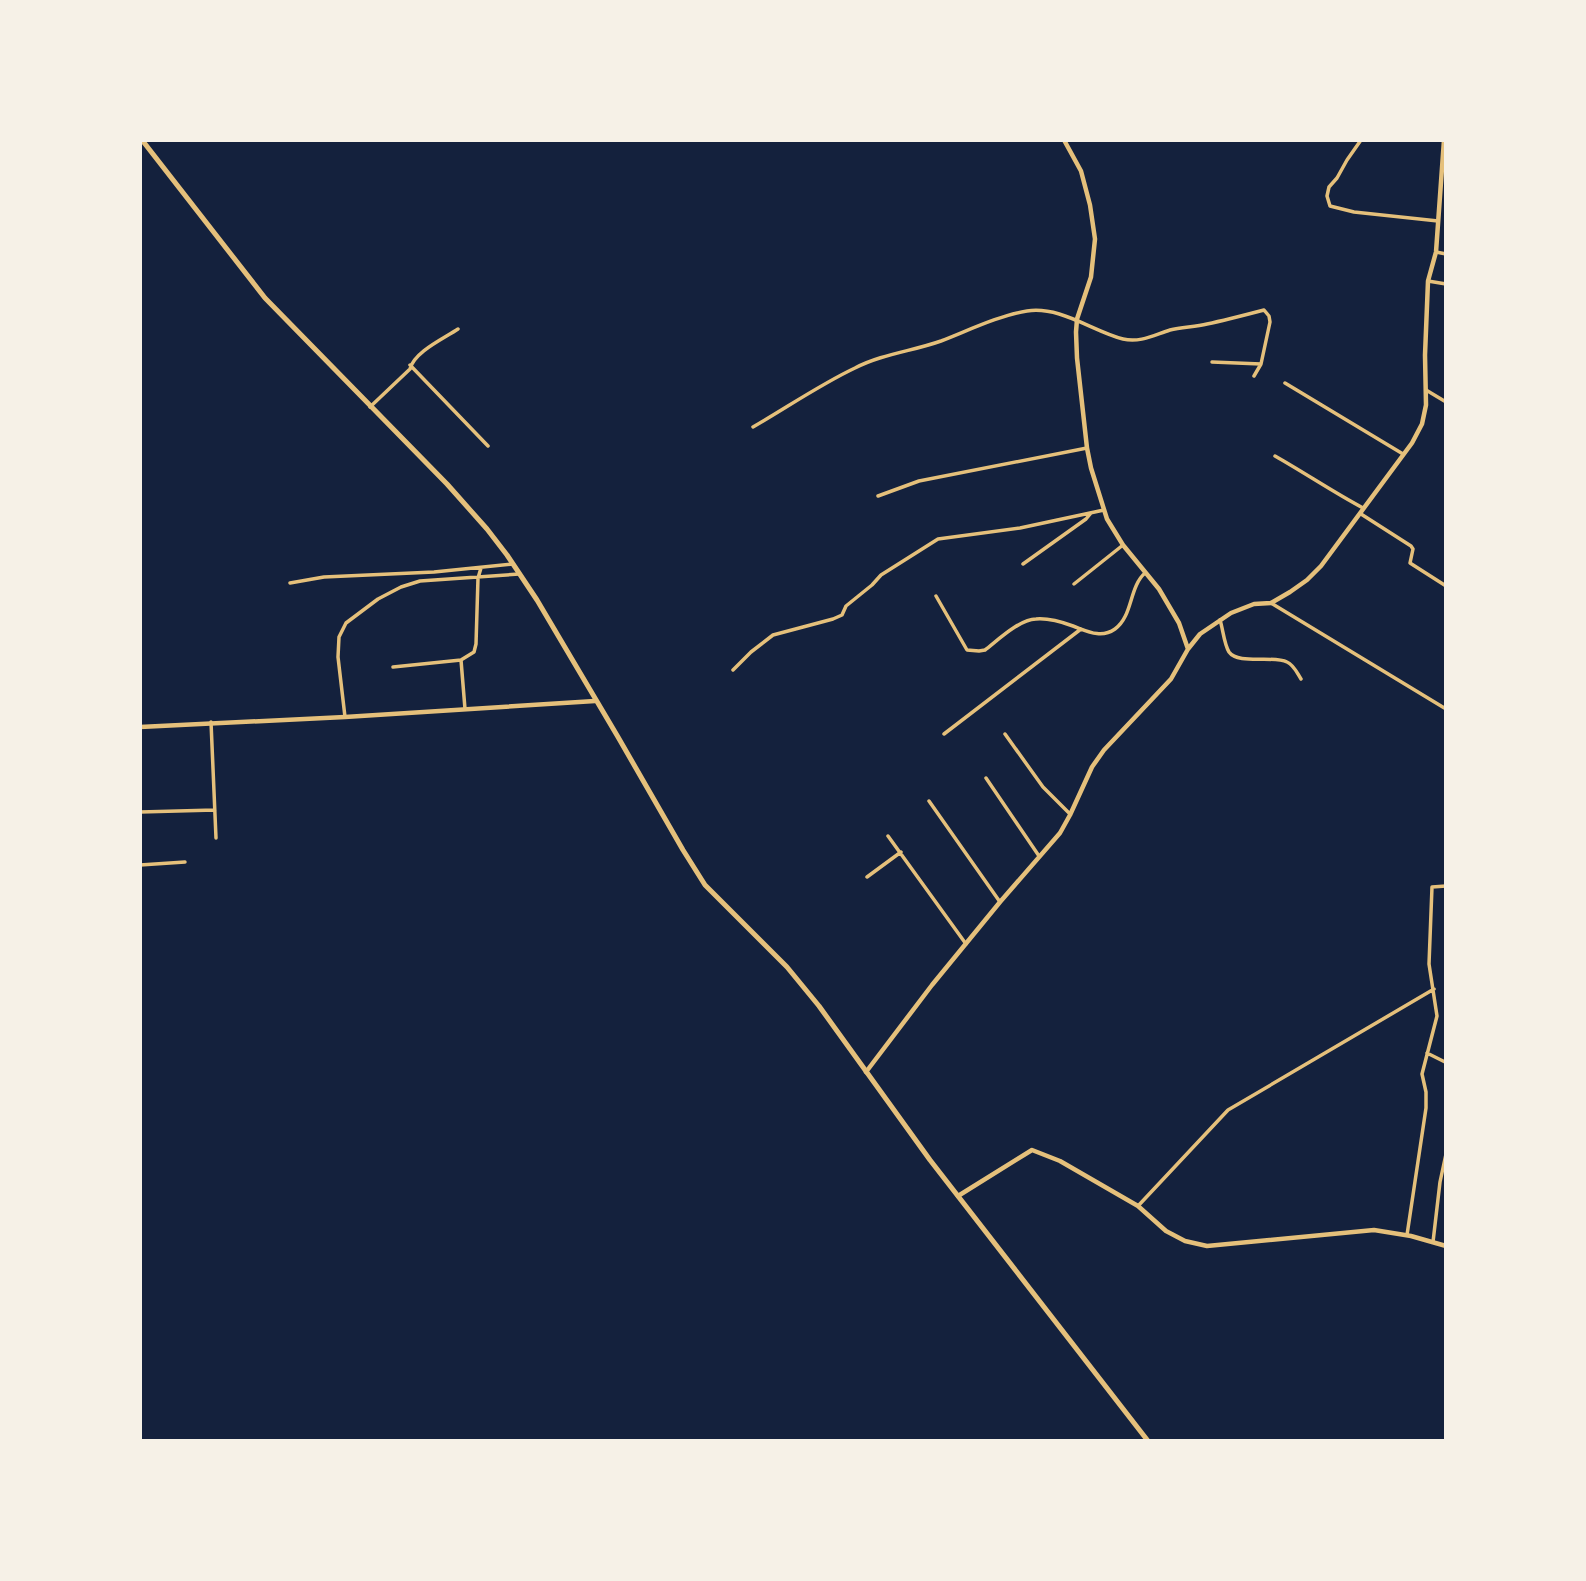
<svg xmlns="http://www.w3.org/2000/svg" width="1586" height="1581" font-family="Montserrat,sans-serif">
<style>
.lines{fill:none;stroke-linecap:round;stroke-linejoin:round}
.minor{stroke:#e5c07b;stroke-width:3.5}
.tertiary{stroke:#e5c07b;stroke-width:4.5}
.secondary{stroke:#e5c07b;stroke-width:5}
</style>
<rect width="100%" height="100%" fill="#14213d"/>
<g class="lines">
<path class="minor" d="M1361 140 1347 160 1337 178 1329 187 1327 196 1330 206 1354 212 1438 221
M1436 252 1446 254
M1428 281 1446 284
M1212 362 1261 364
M410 365 488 446
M1285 383 1403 454
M1426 390 1446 402
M370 407 410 369C414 352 443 339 458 329
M753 427C786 408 821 384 855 368 882 354 913 351 941 341 967 331 1000 315 1027 311 1061 306 1092 331 1123 339 1140 343 1154 335 1170 330 1182 327 1195 327 1207 324 1226 320 1245 315 1264 310L1269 316 1270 322 1261 364 1254 376
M1275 456C1305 473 1333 492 1363 508
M878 496 919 481 1087 448
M1361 514 1411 546 1413 549 1410 563 1446 586
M1023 564 1086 519 1091 513
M290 583 324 577 434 572 513 564
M1074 584 1123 545
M936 596 967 650 979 651 985 650C998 640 1020 619 1036 619 1047 618 1062 622 1073 626 1087 631 1101 639 1115 629 1133 616 1129 587 1145 573
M1271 603 1446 709
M1220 620C1223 629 1224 644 1229 652 1238 665 1273 655 1287 662 1294 665 1297 673 1301 679
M461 660 465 709
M393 667 461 660 474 652 476 644 478 578 481 568
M733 670 751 652 773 635 833 619 842 615 846 606 872 585 881 575 938 539 1020 528 1104 510
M345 717 338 657 339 637 346 623 378 599 401 587 420 581 519 574
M211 722 216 838
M944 734 1081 629
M1005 734 1043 787 1070 814
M986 778 1039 856
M929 801 1000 902
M140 812 215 810
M888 836 966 944
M140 865 185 862
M867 877 901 852
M1427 1053 1445 1062 1446 1060
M1138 1206 1228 1110 1434 989
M1407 1235 1426 1108V1092L1422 1074 1437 1016 1429 964 1432 887 1446 886
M1433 1242 1440 1182 1446 1154"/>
<path class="tertiary" d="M1064 140 1081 171 1090 205 1095 239 1091 277 1077 319 1076 332 1077 358 1087 448 1091 468 1107 519 1123 545 1159 589 1179 623 1188 649
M140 727 345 717 595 701
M866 1072 932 985 1000 902 1060 833 1070 815 1092 767 1104 750 1171 679 1188 649 1200 634 1231 613 1254 604 1271 603 1290 592 1307 580 1321 566 1412 443 1422 424 1426 405 1425 355 1428 281 1436 252 1444 140
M958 1196 1032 1150 1060 1161 1138 1206 1166 1231 1185 1241 1207 1246 1374 1230 1411 1236 1446 1246"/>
<path class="secondary" d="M142 140 265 298 447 484 487 529 507 555 537 600 618 737 683 850 705 885 787 967 819 1006 930 1160 1148 1441"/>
</g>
<rect width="1586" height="1581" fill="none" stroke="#f6f1e7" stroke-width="284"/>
</svg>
